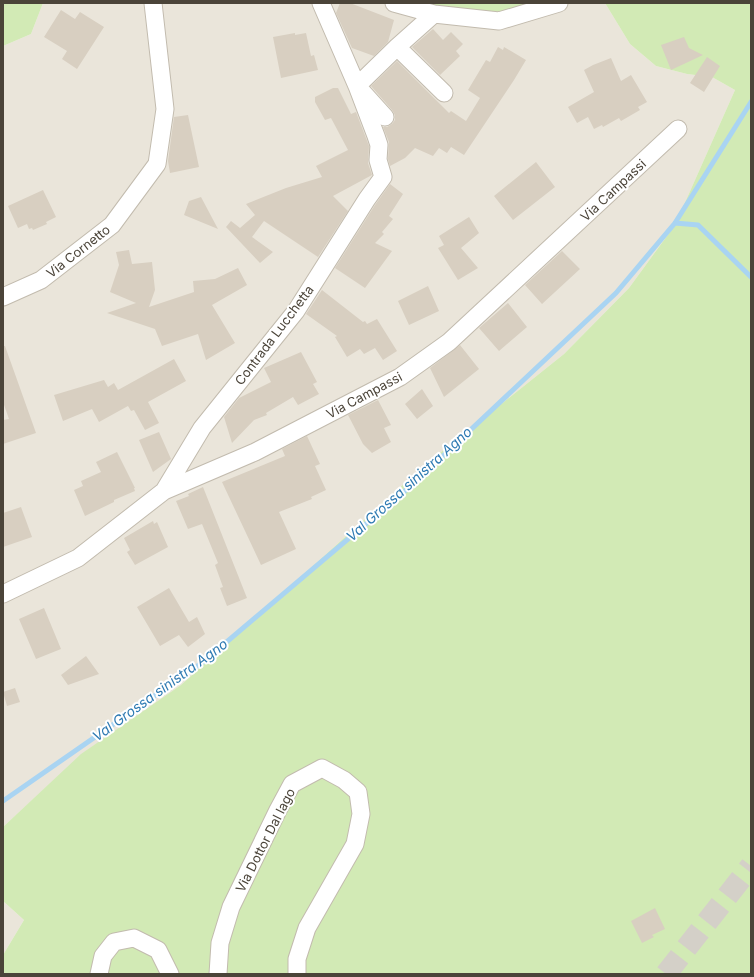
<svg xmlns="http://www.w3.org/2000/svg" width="754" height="977" font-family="Inter,sans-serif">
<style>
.residential{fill:#eae5da}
.green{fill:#d2eab5}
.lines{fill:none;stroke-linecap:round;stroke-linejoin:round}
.stream{stroke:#a9d4f2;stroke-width:5}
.building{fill:#d8cfc1}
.highway-tunnel{stroke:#d4d0c8;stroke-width:22;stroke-dasharray:22 11;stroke-linecap:butt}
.minor-casing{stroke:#c2bbae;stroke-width:19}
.minor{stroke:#fff;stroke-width:17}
.labels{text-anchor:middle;stroke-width:4;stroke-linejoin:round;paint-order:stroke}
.street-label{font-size:13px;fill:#4b4439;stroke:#fff}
.water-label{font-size:14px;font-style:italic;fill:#2e7ab2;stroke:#fff}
</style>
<rect width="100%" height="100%" fill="#f6f3ec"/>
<path class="residential" d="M43 3H605L630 44 656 66 687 74 712 77 735 90 675 225 629 288 564 354 426 464 181 685 82 754 3 827V46L31 34Z
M3 901 24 920 3 955Z"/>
<path class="green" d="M3 3H43L31 34 3 46Z
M418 3H544L484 18Z
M605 3H751V974H3V955L24 920 3 901V827L81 754 181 685 426 464 564 354 629 288 675 225 735 90 712 77 687 74 656 66 630 44Z"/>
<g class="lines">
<path class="stream" d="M675 223 698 225 751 277
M3 801 203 662 413 484 616 293 675 223 751 102"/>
</g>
<path class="building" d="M340 3H350L394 20 388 42 374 56 352 48 336 13Z
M61 10 75 19 80 12 104 27 77 69 62 59 67 51 44 37Z
M433 29 443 40 451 32 463 44 456 51 460 56 440 75 412 47Z
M295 33V35L306 33 311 56 314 55 318 70 281 78 273 37Z
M684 37 689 48 703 55 671 70 661 45Z
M498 47 503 50 504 47 526 60 514 80 464 155 451 147 447 153 439 148 433 156 415 148 405 158 390 166 388 159 389 142 383 127H387L392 124 395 120V115L392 110 371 86 397 61 449 113 451 111 466 121 480 98 468 90 486 60 490 62Z
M707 57 720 66 704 92 690 83Z
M611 58 621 81 631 75 647 102 638 107 640 110 621 121 619 118 603 127 602 125 594 129 588 117 577 123 568 107 594 92 584 70 593 65Z
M333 88H338L351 114 356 112 369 146 368 163 372 175 333 196 348 211 318 257 264 221 252 237 273 252 260 263 226 227 231 221 240 228 255 215 246 204 286 188 322 177 316 166 348 150 331 118 325 120 315 102V97Z
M188 115 199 167 170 173 168 161 174 117Z
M536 162 555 187 513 220 494 196Z
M390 184 403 194 389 216 393 219 382 232 384 234 375 243 392 251 365 288 335 268 375 205Z
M43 190 56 217 46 222 47 224 33 230 32 228 29 229 27 224 18 228 8 206Z
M201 197 218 229 184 215 189 201Z
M469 217 479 233 461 248 478 268 458 280 438 248 444 245 439 236Z
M129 250 132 264 152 262 155 290 149 307 194 292 193 281 215 279 238 268 247 285 212 305 235 343 206 360 198 334 162 346 155 329 107 313 136 303 110 292 119 265 116 252Z
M562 251 580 269 542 304 525 285Z
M428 286 439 311 409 325 398 301Z
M322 290 363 322 365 321 367 324 377 319 397 351 383 360 375 348 364 354 360 349 347 357 335 337 337 336 306 314Z
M508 303 527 327 499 351 479 328Z
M460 345 479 369 444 397 430 368Z
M3 346H5L36 433 3 444V420L9 419 3 402Z
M301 352 317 382 313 384 319 394 298 405 293 397 266 413 267 415 254 420 232 443 224 417 239 398 271 382 264 368Z
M174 359 186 381 148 402 159 423 145 430 134 410 131 411 128 406 99 422 92 409 63 421 54 395 104 380 108 387 114 383 118 390Z
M422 389 433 406 417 419 405 404Z
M378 400 391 425 384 428 391 442 372 453 363 444 348 415Z
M159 432 171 459 153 472 139 440Z
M307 436 320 464 315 466 326 490 311 497 312 499 279 512 296 549 261 565 222 482 285 456 282 449Z
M117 452 135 488H134L135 491 114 500V502L85 516 74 490 83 486 81 481 101 472 96 462Z
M203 487 247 598 227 606 220 588 223 587 215 565 218 563 202 524 188 529 176 501 189 496 188 494Z
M21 507 32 537 3 547V513Z
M153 521 154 524 157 522 168 547 135 565 127 552 130 550 124 538Z
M169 588 189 622 197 617 205 634 188 647 179 635 160 646 137 607Z
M44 608 61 649 36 659 19 619Z
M86 656 99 674 68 685 61 675Z
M15 688 20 702 7 706 3 692Z
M655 908 665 929 652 935 654 937 642 943 631 921Z"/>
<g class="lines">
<path class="highway-tunnel" d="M666 974 751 866"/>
<g class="minor-casing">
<path id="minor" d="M394 3 434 14 499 21 559 3
M397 47 444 93
M385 117 357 86 397 47 434 14
M3 297 41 280 112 225 157 164 165 109 153 3
M164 491 202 428 296 311 367 199 383 177 378 160 379 145 376 136 357 86 321 3
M3 594 78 558 164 491 255 452 400 377 449 342 678 129
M99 974 103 956 114 942 134 938 158 950 170 974
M218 974 220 943 231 907 278 810 292 784 322 768 344 780 358 792 361 814 355 844 307 928 297 959V974"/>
</g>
<use href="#minor" class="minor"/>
</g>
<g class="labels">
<g class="street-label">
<text transform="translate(613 190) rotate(-43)" y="5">Via Campassi</text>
<text transform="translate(78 251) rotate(-38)" y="5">Via Cornetto</text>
<text transform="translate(274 335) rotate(-53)" y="5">Contrada Lucchetta</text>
<text transform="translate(364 395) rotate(-28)" y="5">Via Campassi</text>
<text transform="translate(265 840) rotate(-63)" y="5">Via Dottor Dal lago</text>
</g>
<g class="water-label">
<text transform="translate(409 484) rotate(-42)" y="5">Val Grossa sinistra Agno</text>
<text transform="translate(160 690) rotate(-36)" y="5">Val Grossa sinistra Agno</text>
</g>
</g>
<rect width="754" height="977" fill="none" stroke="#4b4439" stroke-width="8"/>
</svg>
